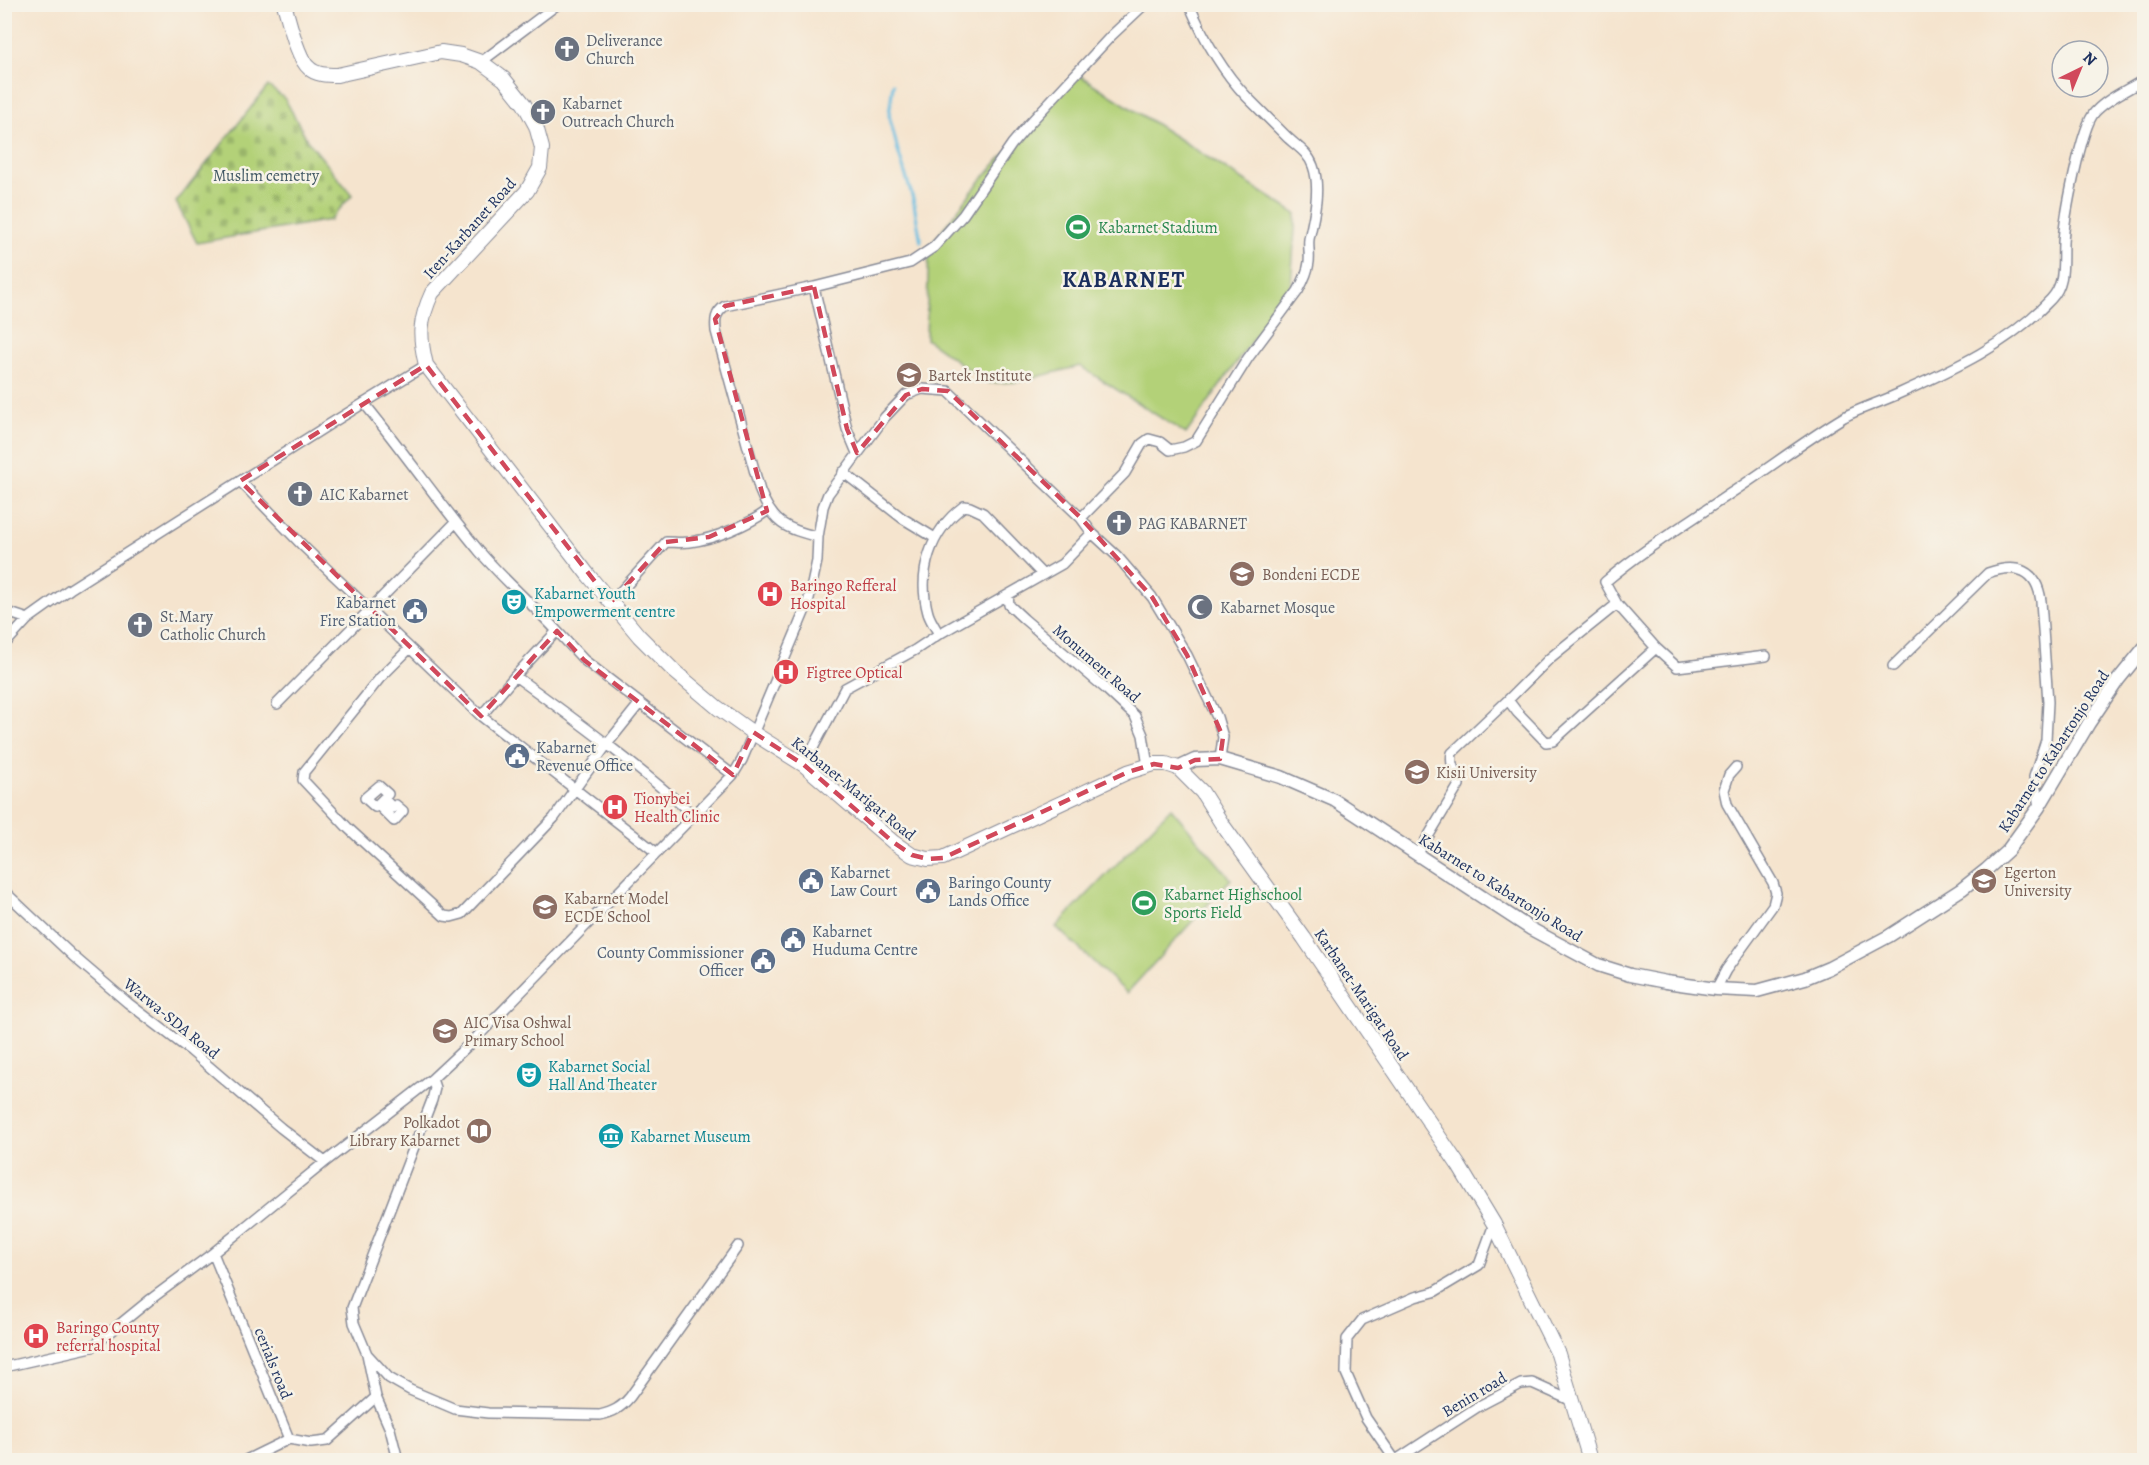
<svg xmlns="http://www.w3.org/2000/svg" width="2149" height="1465" font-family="Alegreya,serif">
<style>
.cemetery{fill:url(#cemetery-stones);stroke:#67806b;stroke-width:1.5}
.park{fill:#b3d178;stroke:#67806b;stroke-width:1.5}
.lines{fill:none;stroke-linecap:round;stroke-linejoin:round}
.stream{stroke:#64bce1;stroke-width:3}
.minor-casing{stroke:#888a96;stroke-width:12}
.secondary-casing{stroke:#888a96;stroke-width:15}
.primary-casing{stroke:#888a96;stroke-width:16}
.minor{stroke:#fff;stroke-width:9}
.secondary{stroke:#fff;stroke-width:12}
.primary{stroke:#fff;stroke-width:14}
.marked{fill:none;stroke:#d1495b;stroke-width:4.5;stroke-dasharray:12 8;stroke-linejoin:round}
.labels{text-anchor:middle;stroke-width:5;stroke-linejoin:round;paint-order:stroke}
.worship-label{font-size:16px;fill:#5b616d;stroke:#f7f3e8;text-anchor:start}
.park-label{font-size:16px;fill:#415864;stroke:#f7f3e8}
.leisure-label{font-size:16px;fill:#27864d;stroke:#f7f3e8;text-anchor:start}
.street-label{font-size:16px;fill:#1b2f5e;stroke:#f7f3e8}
.education-label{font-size:16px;fill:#785e54;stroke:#f7f3e8;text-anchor:start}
.health-label{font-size:16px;fill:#be3a42;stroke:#f7f3e8;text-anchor:start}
.culture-label{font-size:16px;fill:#0d838f;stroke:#f7f3e8;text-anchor:start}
.service-label{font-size:16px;fill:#4e5e75;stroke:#f7f3e8;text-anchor:start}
.district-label{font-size:22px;font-weight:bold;letter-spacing:1.5px;fill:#1b2f5e;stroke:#f7f3e8}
</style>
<defs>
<pattern id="cemetery-stones" width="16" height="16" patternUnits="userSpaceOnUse" patternTransform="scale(1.5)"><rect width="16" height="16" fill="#b3d178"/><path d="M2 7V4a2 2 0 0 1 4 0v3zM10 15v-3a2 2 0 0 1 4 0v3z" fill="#99b46a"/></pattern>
</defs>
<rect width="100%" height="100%" fill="#f7f3e8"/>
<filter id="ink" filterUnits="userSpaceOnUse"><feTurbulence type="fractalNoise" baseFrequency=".0167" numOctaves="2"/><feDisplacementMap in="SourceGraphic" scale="12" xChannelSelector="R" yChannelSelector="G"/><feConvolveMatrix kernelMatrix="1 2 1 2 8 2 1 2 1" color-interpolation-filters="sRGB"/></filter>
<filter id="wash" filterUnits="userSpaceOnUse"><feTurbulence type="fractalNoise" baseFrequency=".008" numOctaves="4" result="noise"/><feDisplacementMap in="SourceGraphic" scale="24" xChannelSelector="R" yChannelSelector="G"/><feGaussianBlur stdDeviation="1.35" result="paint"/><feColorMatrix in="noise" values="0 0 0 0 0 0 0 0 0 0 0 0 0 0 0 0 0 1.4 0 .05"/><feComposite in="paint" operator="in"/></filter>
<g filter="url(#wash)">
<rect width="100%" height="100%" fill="#f5e4ce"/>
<path class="cemetery" d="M268 86 285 99 308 141 352 195 330 220 197 243 176 202Z"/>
<path class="park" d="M1076 73 1296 214 1291 285 1186 434 1080 366 1017 382 988 383 926 339 929 247 977 185Z
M1171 808 1231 879 1127 993 1056 927Z"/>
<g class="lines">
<path class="stream" d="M893 84 889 115 898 151 913 199 921 242"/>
</g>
</g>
<g filter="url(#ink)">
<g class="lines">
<g class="minor-casing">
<path id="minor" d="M481 62 558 4
M814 287 725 306C715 313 715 320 716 331L760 491C773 524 785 528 818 537
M364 403C404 452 440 504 480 552 504 580 532 604 557 631
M857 453 847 429 814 287 910 263 934 247 963 215 1012 144 1029 124 1111 36 1145 4
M843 472 902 518 935 538
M240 481 304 547 481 716 657 853
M1081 518 1125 473 1142 444 1149 439 1160 442 1170 450 1184 447 1196 441 1248 358 1298 291C1303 282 1308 272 1309 262 1310 254 1308 246 1309 239 1314 217 1321 188 1313 166 1308 152 1296 146 1286 136 1273 123 1260 110 1247 97 1222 71 1203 37 1189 4
M1008 595 1009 605 1024 619 1106 689 1135 716 1143 735 1148 766
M611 602 666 542C674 542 682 543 690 542 714 539 748 525 767 511
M1617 604 1656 648 1553 741 1546 742 1517 712 1508 700 1550 658 1617 604 1605 582C1645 548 1689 522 1731 493 1768 469 1807 439 1844 417 1861 408 1881 402 1898 394 1954 369 2009 344 2051 299 2066 283 2062 263 2063 243 2064 220 2081 126 2095 112 2107 99 2125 91 2140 82L2144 81
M4 611 28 619
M939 634C935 627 930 620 928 613 917 573 930 531 964 506L970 507 983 513 1043 575
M4 645 28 619 70 589 330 424 426 365
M1656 648 1677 667 1766 656
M409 649 380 678 304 772 303 780 348 828 444 916 451 917 462 914 554 818 608 743 640 703
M1893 666 1988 573C2016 563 2037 569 2041 601L2048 702 2046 740 2034 777 2039 807
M515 676C576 720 637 765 693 815
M277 704 456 522
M481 716 515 676 557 631 584 660 733 775
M804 765 845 688 915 650 939 634 1062 564 1092 533
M379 786 388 794 375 807 365 798Z
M385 800 393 808 396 805 403 811 394 821 379 806Z
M1417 855 1459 785C1460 772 1449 771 1452 753L1508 700
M4 891 73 956 128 1003 191 1051 281 1128 325 1162
M1716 989 1726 970 1773 905 1776 893 1773 883 1727 804 1724 790 1729 775 1736 767
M213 1253 289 1439 246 1460
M367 1354 389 1378 410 1390 455 1409 488 1413 600 1415C613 1412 621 1408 630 1397L738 1246
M4 1367 92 1347 151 1299 213 1253 325 1162 432 1079 478 1036 733 775 742 760 808 603 817 561 818 537 823 507 828 494 885 417 906 395 922 389 948 391 1081 518 1092 533 1117 556 1152 597 1187 655 1217 717 1223 737 1220 759
M289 1439 311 1443 327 1441 376 1397
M398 1460 390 1429 376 1397 367 1354 354 1323 352 1308 432 1100 435 1088 432 1079
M1395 1460 1366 1418 1346 1373 1347 1339 1362 1320 1415 1297 1434 1292 1479 1265 1494 1224
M1396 1460 1479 1406 1521 1384 1532 1383 1572 1401"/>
</g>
<g class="secondary-casing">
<path id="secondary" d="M1178 768 1195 760 1220 759 1281 777 1334 800 1531 929 1598 965 1630 975 1666 982 1716 989 1757 991 1805 978 1829 968 1889 936 1962 889 1986 870 2008 850 2039 807 2089 723 2118 680 2144 648"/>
</g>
<g class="primary-casing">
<path id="primary" d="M284 4C289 20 297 58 309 68 316 75 327 75 337 75L441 52 461 55 481 62 504 79 524 104 536 126 542 148 540 168 527 191 432 293C419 321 419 336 426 365L589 576 639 636 674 671 718 708 753 733 804 765 893 842 912 855 928 859 943 858 1128 772 1154 764H1166L1178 768 1202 792 1222 824 1304 938 1459 1166 1494 1224 1558 1354 1590 1460"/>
</g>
<use href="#minor" class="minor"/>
<use href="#secondary" class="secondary"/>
<use href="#primary" class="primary"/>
</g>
</g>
<path class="marked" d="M814 287 847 429 857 453 906 395 922 389 948 391 1081 518 1152 597 1187 655 1223 737 1220 759 1195 760 1178 768 1154 764 1128 772 943 858 928 859 912 855 893 842 804 765 753 732 733 775 584 660 557 631 481 716 240 481 426 365 611 602 666 542 709 537 767 511 715 319 725 306Z"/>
<defs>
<g id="church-disc" transform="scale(1.35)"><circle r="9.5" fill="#6b7280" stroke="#f7f3e8"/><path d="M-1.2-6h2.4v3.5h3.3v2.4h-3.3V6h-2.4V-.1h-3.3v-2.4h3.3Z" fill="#fff"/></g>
<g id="stadium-disc" transform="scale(1.35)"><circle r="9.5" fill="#2e9e5b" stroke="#f7f3e8"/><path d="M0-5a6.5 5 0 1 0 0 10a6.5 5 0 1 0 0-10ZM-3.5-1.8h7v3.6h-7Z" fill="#fff"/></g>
<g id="university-disc" transform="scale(1.35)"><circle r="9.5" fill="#8d6e63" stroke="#f7f3e8"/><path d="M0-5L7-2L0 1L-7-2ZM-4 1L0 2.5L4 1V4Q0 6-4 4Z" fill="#fff"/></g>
<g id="school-disc" transform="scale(1.35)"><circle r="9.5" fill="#8d6e63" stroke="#f7f3e8"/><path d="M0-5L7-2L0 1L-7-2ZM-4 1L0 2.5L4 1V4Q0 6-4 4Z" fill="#fff"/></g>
<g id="hospital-disc" transform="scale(1.35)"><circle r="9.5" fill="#e0444e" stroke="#f7f3e8"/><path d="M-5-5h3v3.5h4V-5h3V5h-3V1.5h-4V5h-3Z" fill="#fff"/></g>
<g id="theatre-disc" transform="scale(1.35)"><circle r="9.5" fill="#0f9aa8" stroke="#f7f3e8"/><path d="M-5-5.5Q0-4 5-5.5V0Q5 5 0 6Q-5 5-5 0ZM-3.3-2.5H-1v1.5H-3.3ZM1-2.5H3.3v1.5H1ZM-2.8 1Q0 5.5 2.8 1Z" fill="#fff"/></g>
<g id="mosque-disc" transform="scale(1.35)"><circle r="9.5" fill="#6b7280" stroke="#f7f3e8"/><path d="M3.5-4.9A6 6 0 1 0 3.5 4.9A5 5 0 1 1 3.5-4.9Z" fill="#fff"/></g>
<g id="civic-disc" transform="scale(1.35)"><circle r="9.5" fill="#5c6f8a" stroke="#f7f3e8"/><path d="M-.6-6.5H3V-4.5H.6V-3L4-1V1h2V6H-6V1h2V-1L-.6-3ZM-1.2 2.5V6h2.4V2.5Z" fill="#fff"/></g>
<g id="library-disc" transform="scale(1.35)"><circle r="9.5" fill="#8d6e63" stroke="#f7f3e8"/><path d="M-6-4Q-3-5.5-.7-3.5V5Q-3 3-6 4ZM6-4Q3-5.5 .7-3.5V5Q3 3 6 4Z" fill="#fff"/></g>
<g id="museum-disc" transform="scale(1.35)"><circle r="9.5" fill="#0f9aa8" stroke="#f7f3e8"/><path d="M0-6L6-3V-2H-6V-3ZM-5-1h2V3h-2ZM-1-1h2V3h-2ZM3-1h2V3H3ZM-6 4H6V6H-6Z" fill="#fff"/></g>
</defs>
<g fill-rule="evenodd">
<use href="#church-disc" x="567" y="49"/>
<use href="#church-disc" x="543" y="112"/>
<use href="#stadium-disc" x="1078" y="227"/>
<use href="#university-disc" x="909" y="375"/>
<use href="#church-disc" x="300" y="494"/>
<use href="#church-disc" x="1119" y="523"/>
<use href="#school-disc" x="1242" y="574"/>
<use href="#hospital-disc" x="770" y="594"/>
<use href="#theatre-disc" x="514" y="602"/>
<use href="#mosque-disc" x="1200" y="607"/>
<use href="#civic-disc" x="415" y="611"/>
<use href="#church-disc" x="140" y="625"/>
<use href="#hospital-disc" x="786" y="672"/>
<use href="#civic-disc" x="517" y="756"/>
<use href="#university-disc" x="1417" y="772"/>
<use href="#hospital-disc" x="615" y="807"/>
<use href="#civic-disc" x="811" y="881"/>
<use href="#university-disc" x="1984" y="881"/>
<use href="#civic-disc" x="928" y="891"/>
<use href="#stadium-disc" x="1144" y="903"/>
<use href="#school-disc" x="545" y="907"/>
<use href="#civic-disc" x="793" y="940"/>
<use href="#civic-disc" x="763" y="961"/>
<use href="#school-disc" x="445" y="1031"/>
<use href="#theatre-disc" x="529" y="1075"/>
<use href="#library-disc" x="479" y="1131"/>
<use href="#museum-disc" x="611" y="1136"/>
<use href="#hospital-disc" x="36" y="1336"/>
</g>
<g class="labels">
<g class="worship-label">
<text x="586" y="46">Deliverance<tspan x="586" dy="18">Church</tspan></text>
<text x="562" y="109">Kabarnet<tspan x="562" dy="18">Outreach Church</tspan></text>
<text x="320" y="500">AIC Kabarnet</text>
<text x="1138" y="529">PAG KABARNET</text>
<text x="1220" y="613">Kabarnet Mosque</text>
<text x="160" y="622">St.Mary<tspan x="160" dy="18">Catholic Church</tspan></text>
</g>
<g class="park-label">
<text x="266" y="181">Muslim cemetry</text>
</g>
<g class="leisure-label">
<text x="1098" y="233">Kabarnet Stadium</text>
<text x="1164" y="900">Kabarnet Highschool<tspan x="1164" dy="18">Sports Field</tspan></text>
</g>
<g class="street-label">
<text transform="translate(469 228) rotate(-48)" y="6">Iten-Karbanet Road</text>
<text transform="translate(1097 663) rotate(41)" y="6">Monument Road</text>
<text transform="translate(2053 751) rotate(-57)" y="6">Kabarnet to Kabartonjo Road</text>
<text transform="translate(854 788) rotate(39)" y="6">Karbanet-Marigat Road</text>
<text transform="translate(1501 887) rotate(32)" y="6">Kabarnet to Kabartonjo Road</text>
<text transform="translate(1362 994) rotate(56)" y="6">Karbanet-Marigat Road</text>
<text transform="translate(172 1018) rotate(39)" y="6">Warwa-SDA Road</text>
<text transform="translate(274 1363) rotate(68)" y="6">cerials road</text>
<text transform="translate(1474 1394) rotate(-31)" y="6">Benin road</text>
</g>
<g class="education-label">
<text x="928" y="381">Bartek Institute</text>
<text x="1262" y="580">Bondeni ECDE</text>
<text x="1436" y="778">Kisii University</text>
<text x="2004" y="878">Egerton<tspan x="2004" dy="18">University</tspan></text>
<text x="564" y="904">Kabarnet Model<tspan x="564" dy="18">ECDE School</tspan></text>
<text x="464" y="1028">AIC Visa Oshwal<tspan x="464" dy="18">Primary School</tspan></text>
<text x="460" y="1128" text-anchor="end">Polkadot<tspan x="460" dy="18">Library Kabarnet</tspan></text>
</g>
<g class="health-label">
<text x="790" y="591">Baringo Refferal<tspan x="790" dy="18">Hospital</tspan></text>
<text x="806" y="678">Figtree Optical</text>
<text x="634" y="804">Tionybei<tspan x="634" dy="18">Health Clinic</tspan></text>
<text x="56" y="1333">Baringo County<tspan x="56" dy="18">referral hospital</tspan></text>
</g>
<g class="culture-label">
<text x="534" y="599">Kabarnet Youth<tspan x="534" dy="18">Empowerment centre</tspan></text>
<text x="548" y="1072">Kabarnet Social<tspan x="548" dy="18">Hall And Theater</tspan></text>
<text x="630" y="1142">Kabarnet Museum</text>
</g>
<g class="service-label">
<text x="396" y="608" text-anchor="end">Kabarnet<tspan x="396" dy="18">Fire Station</tspan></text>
<text x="536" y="753">Kabarnet<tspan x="536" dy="18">Revenue Office</tspan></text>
<text x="830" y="878">Kabarnet<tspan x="830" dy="18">Law Court</tspan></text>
<text x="948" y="888">Baringo County<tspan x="948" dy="18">Lands Office</tspan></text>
<text x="812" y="937">Kabarnet<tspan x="812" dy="18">Huduma Centre</tspan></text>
<text x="744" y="958" text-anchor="end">County Commissioner<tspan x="744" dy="18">Officer</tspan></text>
</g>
<g class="district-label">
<text x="1124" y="287">KABARNET</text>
</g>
</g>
<rect width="2149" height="1465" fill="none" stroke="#f7f3e8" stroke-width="24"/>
<g transform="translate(2080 69) rotate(43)"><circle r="28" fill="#f7f3e8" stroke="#9fa5b1" stroke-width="1.5"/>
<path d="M0-4.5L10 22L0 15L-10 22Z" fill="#d1495b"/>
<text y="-9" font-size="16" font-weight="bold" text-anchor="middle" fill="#1b2f5e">N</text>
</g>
</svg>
